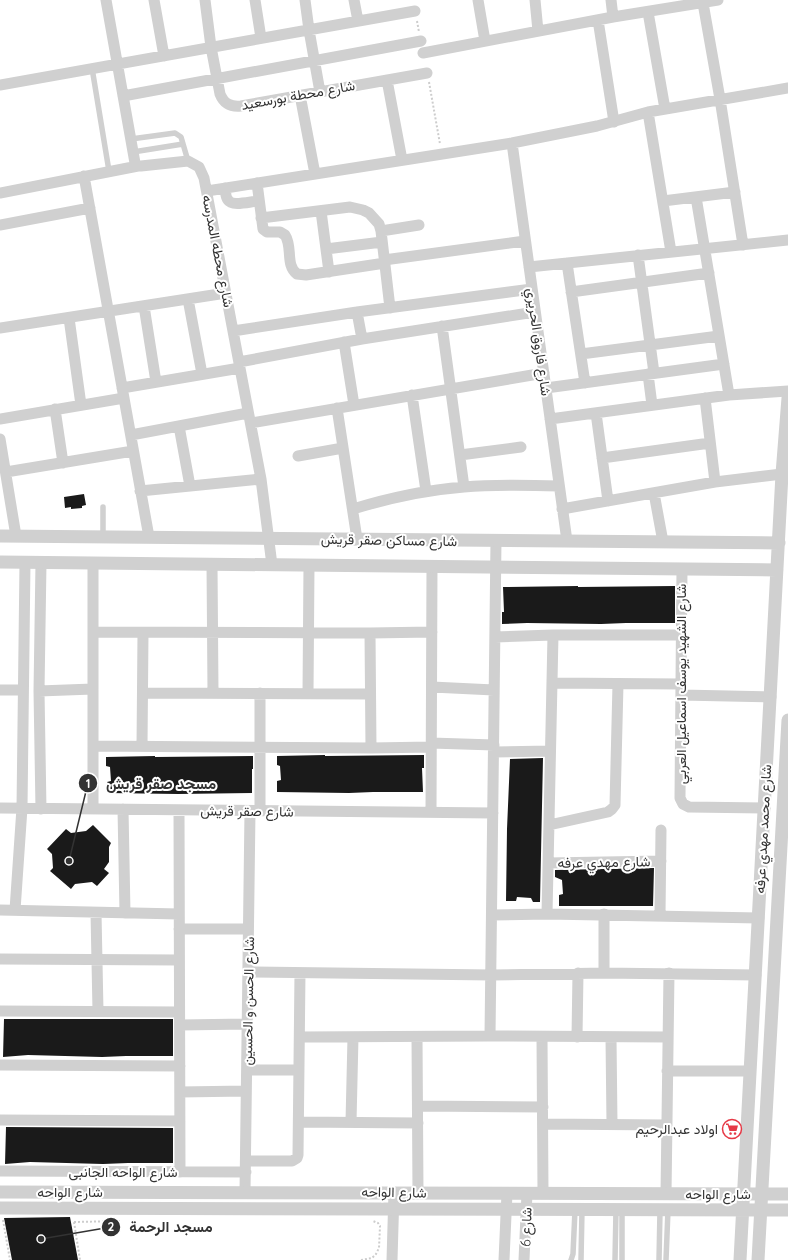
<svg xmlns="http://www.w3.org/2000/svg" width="788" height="1260" font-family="Quicksand,Vazirmatn,sans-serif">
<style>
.building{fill:#1a1a1a}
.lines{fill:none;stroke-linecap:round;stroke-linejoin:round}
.path{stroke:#cdcdcd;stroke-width:2;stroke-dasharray:2 2;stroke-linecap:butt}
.service{stroke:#d0d0d0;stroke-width:5.5}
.minor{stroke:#d0d0d0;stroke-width:11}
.tertiary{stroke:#d0d0d0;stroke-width:13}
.labels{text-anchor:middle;stroke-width:4;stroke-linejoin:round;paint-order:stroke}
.street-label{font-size:14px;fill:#333;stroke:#fff}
.poi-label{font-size:14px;fill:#333;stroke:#fff;text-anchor:end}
.leader{fill:none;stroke:#333;stroke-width:1.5}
.callout-dot{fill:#333;stroke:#fff;stroke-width:1.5}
.mark-label{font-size:12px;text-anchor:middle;font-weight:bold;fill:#fff}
.callout-label{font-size:15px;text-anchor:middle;font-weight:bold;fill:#333;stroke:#fff;stroke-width:4;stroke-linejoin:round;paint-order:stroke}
</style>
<rect width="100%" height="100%" fill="#fff"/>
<path class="building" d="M84 494 86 505 82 506V508L71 509V507L65 508 64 497Z
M578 586V587L675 586V623H626L601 624 527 623 502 624V612H504L503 587Z
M325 755V756L424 755V768H422L423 792H373L349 793 277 792V781L281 780 280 766 277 765V756Z
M155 756V757L253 756V769H252V793L178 794 107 793V782L111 781 110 767 106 766V757Z
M543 758 540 902H533L531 898 517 897 516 901H506L507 829 510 759Z
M93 825 111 843 109 847V862L104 869 109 873 97 886 92 882 75 884 71 889 50 871 53 868 52 854 47 849 66 829 71 833 86 831Z
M654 868 653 906H559V895L563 894 562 880 555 877V870Z
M4 1019H173V1056H126L102 1057 28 1055 3 1057Z
M6 1127 173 1128V1163H128L103 1164 30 1162 5 1164Z
M70 1217 78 1260H12L4 1218Z"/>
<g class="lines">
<path class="path" d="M417 21 419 32
M429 82 440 144
M3 1220 10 1260
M74 1222 122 1221
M74 1222 80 1260
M361 1260 372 1258 376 1254 379 1248 380 1226 378 1223 373 1221"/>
<path class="service" d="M92 68 109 171
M131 139 175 133 181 137 188 161
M133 152 183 144
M103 507V537
M571 1260 573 1254 575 1210
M581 1260 582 1210
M615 1260 616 1210
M622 1260V1210
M659 1260 660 1211
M666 1260 668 1210"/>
<path class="minor" d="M106 0 135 163 138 166H141L188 161 199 167 204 178 261 479 272 565
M154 0 164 56
M205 0 211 47 220 94C224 104 231 107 241 106L427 73
M255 0 261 38
M305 0 309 30 320 92
M354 0 358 21
M478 0 485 41
M535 0 538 31
M611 0 613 17
M703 3 720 99 743 245
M648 12 665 109
M598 20 614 122
M423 53 613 17 718 0
M387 80 402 160
M0 85 415 11
M300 95 315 174
M123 96 421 41
M648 112 671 252
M512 143 567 541
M84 176 149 537
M257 183 263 229 267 232H280L285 235C293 247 285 265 297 274L306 275 385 263
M225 188C226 191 225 197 228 200 232 207 252 201 259 201
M207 191 512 143 597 126 648 112 788 88
M0 193 138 166
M696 197 729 395
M663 201 735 192
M321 211 329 272
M261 218 350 207 363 210 369 213 379 224 381 231 390 308
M0 225 90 208
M381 231 419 225
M326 249 382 242
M638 255 654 373
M384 260 525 241
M567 263 585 383
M529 267 788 240
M571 292 709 273
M188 299 202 374
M144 306 156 382
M357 312 362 339
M69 318 81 405
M442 326 464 487
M0 328 226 293
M233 331 357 312 532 289
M344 342 354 405
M581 354 719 336
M239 362 362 339 535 312
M648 374 652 405
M122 388 240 368
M546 388 724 364
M412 395 426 491
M705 398 715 482
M337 408 357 539
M55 409 63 463
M596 413 608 501
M0 419 124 398
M550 419 729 395 788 391
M251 423 544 373
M179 426 190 486
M131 435 248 413
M0 439 16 536
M460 455 521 447
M298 456 343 448
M602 458 710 443
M6 472 133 451
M140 491 261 479
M654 493 663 542
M353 509C389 498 426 490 464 487 496 484 528 485 559 486
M562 509 715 482 782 474
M212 564 213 693
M682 569 680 798 683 804 689 807 764 808
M93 632 370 633 432 632
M370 633 371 748
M495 637 553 635H681
M552 683 681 684
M432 687 494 690
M0 690H23
M39 691 93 689
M143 693 370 694
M308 693 309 565
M681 695 771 697
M431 743 494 745
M93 746 371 748 431 747
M142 746 143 633
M494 752 550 751
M0 808 493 813
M41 809 39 691 41 563
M93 809V563
M123 809 125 913
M179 810 180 1172
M260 811V693
M431 812 432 567
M549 825 608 812 612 809 615 805 618 684
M548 863 661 861
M0 910 179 914
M15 910 22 808 25 562
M96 913 98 1011
M547 914 553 635
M492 915 547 914 759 918
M660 915 661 830
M179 929H248
M0 959 179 960
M248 972 492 975 604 973 756 975
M604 973V914
M0 1011 179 1012
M180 1025 247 1024
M490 1036 496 541
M300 1037 490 1036 668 1037
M417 1037 418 1193
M542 1037 543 1193
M577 1037 578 973
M611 1038 612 1124
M0 1065 180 1066
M247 1070H299
M667 1071H750
M180 1092 246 1091
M418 1106 543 1107
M0 1120 180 1121
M299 1122 418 1123
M351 1122 353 1037
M543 1124 667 1125
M246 1161H292L297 1158 298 1155 300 973
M0 1171 246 1172
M245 1192 250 811
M666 1194 669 973
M392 1260 394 1192
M504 1260 507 1193
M524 1260 527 1193"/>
<path class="tertiary" d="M0 536 779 543
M0 562 777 570
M0 1192 788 1194
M0 1208 788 1210
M740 1260 782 474 788 398
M758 1260 788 720"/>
</g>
<defs>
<g id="supermarket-ring" transform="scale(1)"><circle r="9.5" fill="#fff" stroke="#e63946" stroke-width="1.5"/><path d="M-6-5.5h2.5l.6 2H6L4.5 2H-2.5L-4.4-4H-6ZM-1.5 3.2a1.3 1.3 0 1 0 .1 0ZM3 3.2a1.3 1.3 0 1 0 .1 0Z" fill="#e63946"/></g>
</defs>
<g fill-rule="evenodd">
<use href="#supermarket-ring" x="732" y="1129"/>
</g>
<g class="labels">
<g class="street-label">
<text transform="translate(298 95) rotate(-10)" y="5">شارع محطة بورسعيد</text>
<text transform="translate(218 251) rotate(79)" y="5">شارع محطه المدرسه</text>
<text transform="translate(539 342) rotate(82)" y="5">شارع فاروق الحريري</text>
<text transform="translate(389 540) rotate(1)" y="5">شارع مساكن صقر قريش</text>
<text transform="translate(681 684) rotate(-90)" y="5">شارع الشهيد يوسف اسماعيل العربي</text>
<text transform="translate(247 811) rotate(1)" y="5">شارع صقر قريش</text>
<text transform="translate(763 829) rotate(-87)" y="5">شارع محمد مهدي عرفه</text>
<text transform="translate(604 862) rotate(-1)" y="5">شارع مهدي عرفه</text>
<text transform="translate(248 1001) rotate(-89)" y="5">شارع الحسن و الحسين</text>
<text x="123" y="1177">شارع الواحه الجانبى</text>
<text x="70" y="1197">شارع الواحه</text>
<text transform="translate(394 1192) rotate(1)" y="5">شارع الواحه</text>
<text x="718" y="1199">شارع الواحه</text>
<text transform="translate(526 1227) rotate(-88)" y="5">شارع 6</text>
</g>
<g class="poi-label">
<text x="718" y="1134">اولاد عبدالرحيم</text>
</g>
</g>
<path class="leader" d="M69 861L88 783M41 1239L111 1227"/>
<g class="callout-dot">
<circle cx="69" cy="861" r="4"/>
<circle cx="41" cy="1239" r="4"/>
<circle cx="88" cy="783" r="10"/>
<circle cx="111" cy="1227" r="10"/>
</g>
<g class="mark-label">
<text x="88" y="788">1</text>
<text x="111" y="1231">2</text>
</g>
<g class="callout-label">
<text x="161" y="789">مسجد صقر قريش</text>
<text x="171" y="1232">مسجد الرحمة</text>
</g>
</svg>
